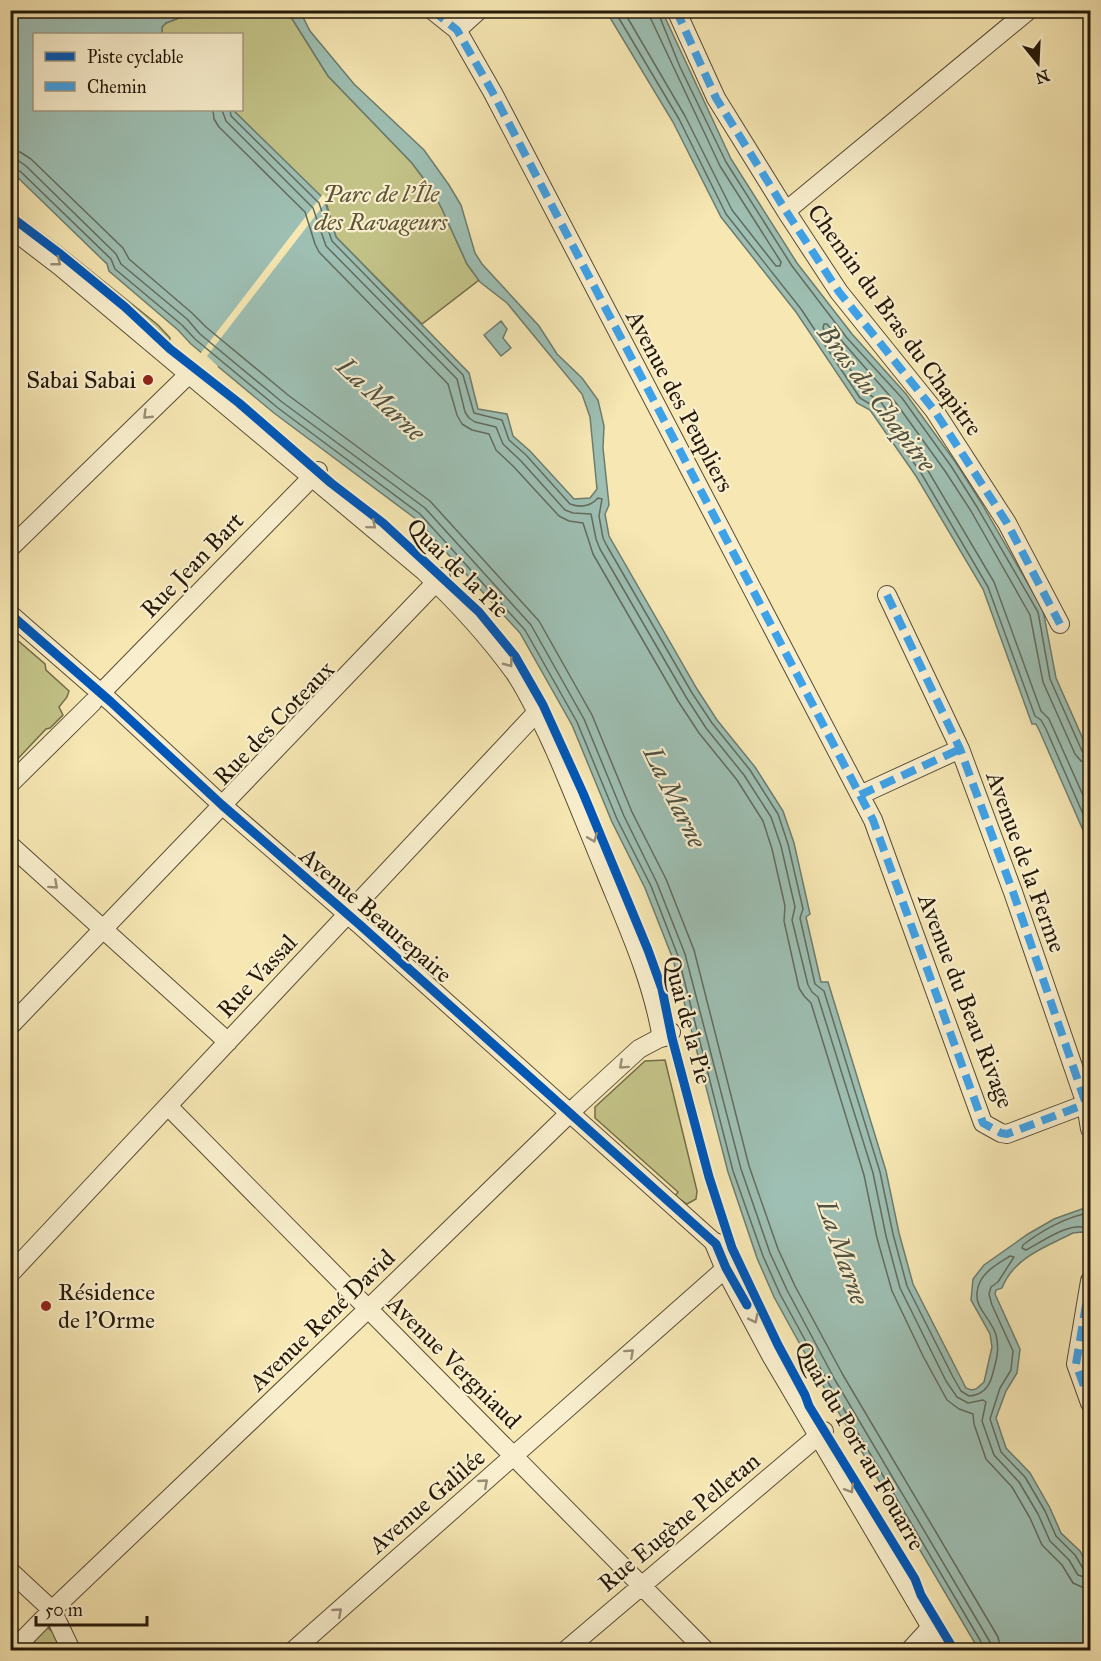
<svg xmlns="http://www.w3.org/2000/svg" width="1101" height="1661" font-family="'IM FELL Great Primer',serif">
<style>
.green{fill:#c3c388;stroke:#746e48;stroke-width:1.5}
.water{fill:#9ebfb3;stroke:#6e7c6f;stroke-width:1.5}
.pier{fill:#f6e7b3}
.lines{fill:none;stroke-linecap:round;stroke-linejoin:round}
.shore{stroke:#626c5e;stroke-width:1.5}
.minor-casing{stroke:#594c34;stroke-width:20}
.tertiary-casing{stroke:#594c34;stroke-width:23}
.minor{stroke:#f9efce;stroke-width:18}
.tertiary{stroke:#f9efce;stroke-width:21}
.quiet{stroke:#3ea2e9;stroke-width:8;stroke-dasharray:15 8;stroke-linecap:butt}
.cycleway-casing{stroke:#f9efce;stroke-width:13}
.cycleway{stroke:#0057b8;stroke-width:9}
.oneway{stroke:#9a8e75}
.poi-dot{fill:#8f2418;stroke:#f9efce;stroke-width:2}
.labels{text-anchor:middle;stroke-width:4.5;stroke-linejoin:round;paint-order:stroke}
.park-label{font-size:24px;font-style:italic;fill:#5c5435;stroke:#f9efce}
.street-label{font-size:24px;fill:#251809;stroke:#f9efce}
.poi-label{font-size:24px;fill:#251809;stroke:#f9efce;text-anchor:end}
.water-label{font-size:26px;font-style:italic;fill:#4f5244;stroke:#f9efce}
</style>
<rect width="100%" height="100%" fill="#f6e7b3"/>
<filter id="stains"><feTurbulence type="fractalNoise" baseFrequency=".00333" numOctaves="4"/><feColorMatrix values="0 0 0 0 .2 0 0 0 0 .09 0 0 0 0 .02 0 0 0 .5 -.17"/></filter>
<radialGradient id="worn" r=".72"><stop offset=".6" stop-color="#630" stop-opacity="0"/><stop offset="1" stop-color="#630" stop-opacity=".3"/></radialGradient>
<path class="green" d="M197 11H283L291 17 328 76 412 163 432 190 442 209 467 264 479 280 422 324 336 237 326 202 233 110H242V34H162V27L166 23Z
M11 210 61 247 158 325 170 338 169 344 159 336 152 326 48 240 11 213Z
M11 638 16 639 45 664 46 670 69 691 67 697 59 707 63 715 50 728 46 729 11 766Z
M665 1060 697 1191 696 1199 687 1204 675 1196 678 1192 595 1118V1107L645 1061Z
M48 1628 53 1632 62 1650H17L40 1630Z"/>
<path class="water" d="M139 10 144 14 156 11H197L166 23 162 27V34H34V110H233L324 199 336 237 469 373 478 409 507 414 513 436 530 451 574 499 590 498 597 489 590 417 582 394 507 303 480 282 467 264 442 209 432 190 412 163 328 76 291 17 283 11H300L310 31 354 84 424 150 449 185 461 205 475 253 482 264 539 326 557 354 582 378 598 400 604 426 603 448 609 505 605 514 609 536 697 689 717 720 755 767 783 811 794 843 810 914 806 917 821 982H828L886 1171 899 1233 913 1284 966 1388 971 1390 976 1389 984 1382 992 1347 990 1334 971 1300 973 1279 984 1265 1028 1234 1054 1219 1090 1206V1236L1082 1232 1073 1233C1046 1247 1014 1257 1002 1288L996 1290 995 1294 1020 1349 1017 1373 1006 1391 996 1418 1006 1448 1030 1473 1050 1508 1061 1533 1080 1551 1090 1570V1650H979L823 1386 774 1297 757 1258 728 1172 673 959 645 888 612 822 572 725 520 633 416 519 274 413 191 344 178 330 109 271 107 264 11 171V11Z
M606 11H662L731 159 797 263 852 334 906 394 956 463 982 504 1043 610 1056 678 1090 755V846L1040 732 1036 724H1032L983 589 916 476 870 410 857 403 796 312 721 217 673 122Z
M501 321 507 329 503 338 511 348 501 356 484 335Z"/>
<path class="pier" d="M323 194 328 199 326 202 207 356 218 366 217 368 200 354Z"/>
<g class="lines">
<path class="shore" d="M614 10 679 119 726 214 801 309 860 398 875 407 921 473 988 587 1035 716 1041 720 1046 729 1090 830
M623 10 685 116 732 210 776 266H780L781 262 720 166 650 17 649 10
M657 10 680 67 726 162 792 266 847 338 902 398 951 466 977 507 1038 612 1050 679 1082 751 1086 755H1090
M213 110 214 119 219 127 305 212 315 244 319 252 448 384 457 415 462 424 472 430 489 434 496 450 514 467 559 516 569 521 583 523 593 554 678 701 699 733 737 780 763 821 772 849 785 906 784 921 799 988 804 996 811 1003 864 1175 877 1238 892 1291 923 1356 947 1400 959 1409 973 1414 974 1424 986 1459 1012 1487 1030 1518 1042 1545 1062 1565 1073 1583 1082 1587 1090 1588
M222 110 226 121 313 208 326 246 457 379 465 412 469 418 475 422 496 427 503 444 521 461 565 510 573 513 591 514 596 539 600 549 686 697 706 728 744 775 771 817 781 846 795 907 792 920 808 985 812 992 818 997 873 1173 886 1236 900 1288 946 1381 957 1397 968 1403 983 1400 986 1402 982 1421 994 1455 1019 1482 1038 1514 1050 1541 1069 1560 1078 1575 1090 1579
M230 110 231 116 319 203 332 241 463 375 474 413 502 420 509 440 526 455 570 504C581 508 591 506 598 498L602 499 599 516 603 538 607 546 692 693 712 723 750 770 778 814 788 844 803 909 800 918 815 984 824 991 880 1172 893 1234 907 1286 953 1377 961 1391 969 1396C981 1395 989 1388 992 1376 996 1362 1000 1350 996 1335 992 1320 975 1308 977 1293 978 1274 996 1265 1010 1256L1014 1257 998 1282 991 1287 989 1294 992 1305 1013 1351 1011 1370 1000 1388 990 1419 1001 1452 1025 1477 1045 1511 1056 1536 1075 1555 1084 1570 1090 1572
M10 150 20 152 31 159 123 248 129 259 192 313 206 327 288 395 430 501 539 621 592 715 632 812 666 879 694 950 749 1166 778 1249 795 1286 843 1375 998 1637 1001 1650
M10 159 19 161 26 166 116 254 121 264 187 319 200 334 282 402 425 508 531 625 584 719 624 816 657 883 685 954 741 1169 770 1253 787 1290 835 1380 990 1642 992 1650
M10 167 15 168 21 172 111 259 115 269 182 325 195 339 278 408 420 514 525 630 577 722 617 819 651 886 678 956 733 1171 763 1256 780 1294 829 1384 980 1640 984 1650
M1090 763 1081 761 1075 754 1043 682 1030 615 971 511 945 471 896 403 827 324H824L823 328 865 392 881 402 927 469 994 582 1041 711 1049 719 1090 811
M1090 1213C1067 1216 1041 1231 1023 1245L1022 1248 1026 1250C1044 1241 1070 1220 1090 1229"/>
<g class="minor-casing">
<path id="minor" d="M432 10 457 30 493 93 873 820 983 1123 1001 1133 1007 1134 1086 1104
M676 10 716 98 786 211 839 292 934 410 1007 523 1060 624
M457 30 479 10
M786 211 1029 10
M10 548 189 374
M887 595 960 749 1013 892 1086 1104 1090 1129
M10 614 111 702 222 805 360 925 716 1244
M101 693 318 471
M10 784 93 702
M860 795 960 749
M10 845 228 1042
M10 1026 441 577
M168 1106 705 1650
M10 1274 538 711
M1090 1281 1076 1364 1090 1403
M10 1571 52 1610 71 1650
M13 1650 52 1610 368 1309 579 1104 639 1049 671 1032
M294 1650 726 1268
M566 1650 824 1431
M910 1650 932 1626"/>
</g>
<g class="tertiary-casing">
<path id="tertiary" d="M10 226 62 266 425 570C459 602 489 635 516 672 532 696 544 723 556 749 574 790 590 831 607 872 629 926 653 978 663 1036
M716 1244 726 1268 773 1356 946 1650"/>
</g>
<use href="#minor" class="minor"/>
<use href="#tertiary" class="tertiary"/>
<path class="quiet" d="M432 10 457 30 493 93 873 820 983 1123 1001 1133 1007 1134 1086 1104
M676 10 716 98 786 211 839 292 934 410 1007 523 1060 624
M887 595 960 749 1013 892 1086 1104 1090 1129
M860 795 960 749
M1090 1281 1076 1364 1090 1403"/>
<g class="cycleway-casing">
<path id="cycleway" d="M10 216 59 253 125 307 170 349 239 403 331 483 383 523 479 612 515 656 543 705 583 793 648 950 662 989 672 1038 709 1177 732 1248 778 1345 805 1395 809 1406 915 1579 921 1595 954 1650
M10 614 111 702 222 805 360 925 716 1244 726 1268 747 1305"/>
</g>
<use href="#cycleway" class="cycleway"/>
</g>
<defs><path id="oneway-chevron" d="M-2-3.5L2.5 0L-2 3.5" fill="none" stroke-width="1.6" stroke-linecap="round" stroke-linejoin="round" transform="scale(1.5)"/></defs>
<g class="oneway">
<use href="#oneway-chevron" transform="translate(57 262) rotate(38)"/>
<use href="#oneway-chevron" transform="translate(147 415) rotate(136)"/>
<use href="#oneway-chevron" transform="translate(372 525) rotate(40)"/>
<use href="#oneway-chevron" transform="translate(509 663) rotate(53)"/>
<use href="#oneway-chevron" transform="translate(593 838) rotate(68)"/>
<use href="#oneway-chevron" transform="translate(54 885) rotate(42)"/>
<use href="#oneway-chevron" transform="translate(623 1065) rotate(138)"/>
<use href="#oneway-chevron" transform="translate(754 1319) rotate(63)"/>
<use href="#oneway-chevron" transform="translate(630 1353) rotate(-42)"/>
<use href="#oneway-chevron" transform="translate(484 1483) rotate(-41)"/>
<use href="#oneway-chevron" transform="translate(850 1489) rotate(59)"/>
<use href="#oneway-chevron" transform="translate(338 1612) rotate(-41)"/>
</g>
<g class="poi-dot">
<circle cx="148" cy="380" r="6"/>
<circle cx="46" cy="1306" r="6"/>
</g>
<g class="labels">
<g class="park-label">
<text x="381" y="202">Parc de l'Île<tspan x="381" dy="28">des Ravageurs</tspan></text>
</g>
<g class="street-label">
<text transform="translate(895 320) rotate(54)" y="8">Chemin du Bras du Chapitre</text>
<text transform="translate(680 401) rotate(62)" y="8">Avenue des Peupliers</text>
<text transform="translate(192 565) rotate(-46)" y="8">Rue Jean Bart</text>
<text transform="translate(458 568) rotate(44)" y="8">Quai de la Pie</text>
<text transform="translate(274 723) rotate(-46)" y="8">Rue des Coteaux</text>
<text transform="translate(1026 862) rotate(70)" y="8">Avenue de la Ferme</text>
<text transform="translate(376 915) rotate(41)" y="8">Avenue Beaurepaire</text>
<text transform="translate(257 976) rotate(-47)" y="8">Rue Vassal</text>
<text transform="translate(966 1001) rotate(69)" y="8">Avenue du Beau Rivage</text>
<text transform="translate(688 1020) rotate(75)" y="8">Quai de la Pie</text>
<text transform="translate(322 1320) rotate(-44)" y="8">Avenue René David</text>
<text transform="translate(454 1362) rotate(45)" y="8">Avenue Vergniaud</text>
<text transform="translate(860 1446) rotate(60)" y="8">Quai du Port au Fouarre</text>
<text transform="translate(427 1501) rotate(-41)" y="8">Avenue Galilée</text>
<text transform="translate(679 1522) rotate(-40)" y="8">Rue Eugène Pelletan</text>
</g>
<g class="poi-label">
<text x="136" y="388">Sabai Sabai</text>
<text x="58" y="1300" text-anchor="start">Résidence<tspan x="58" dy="28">de l'Orme</tspan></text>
</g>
<g class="water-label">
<text transform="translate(877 398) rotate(53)" y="9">Bras du Chapitre</text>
<text transform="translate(381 399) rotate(43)" y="9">La Marne</text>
<text transform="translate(675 797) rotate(64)" y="9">La Marne</text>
<text transform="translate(843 1252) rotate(71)" y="9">La Marne</text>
</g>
</g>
<rect width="1101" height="1661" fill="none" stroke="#f6e7b3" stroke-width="36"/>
<rect x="12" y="12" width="1077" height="1637" fill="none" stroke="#251809" stroke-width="3"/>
<rect x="18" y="18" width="1065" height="1625" fill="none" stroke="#251809" stroke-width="1.5"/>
<rect x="33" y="33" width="210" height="78" fill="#f9efce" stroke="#a4997f" stroke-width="1.5"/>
<rect x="45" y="52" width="30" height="9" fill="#0057b8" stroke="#a4997f" stroke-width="1.5"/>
<text x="87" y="63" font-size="18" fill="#251809">Piste cyclable</text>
<rect x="45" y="82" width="30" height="9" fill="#3ea2e9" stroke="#a4997f" stroke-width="1.5"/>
<text x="87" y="93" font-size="18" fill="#251809">Chemin</text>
<g transform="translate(1038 63) rotate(162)" stroke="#f9efce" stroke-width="4.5" paint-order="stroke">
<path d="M0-4.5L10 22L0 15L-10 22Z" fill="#251809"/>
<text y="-9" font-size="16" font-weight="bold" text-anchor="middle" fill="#251809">N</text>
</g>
<path d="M36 1616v9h111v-9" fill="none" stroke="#251809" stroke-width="3"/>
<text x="45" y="1616" font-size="18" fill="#251809" stroke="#f9efce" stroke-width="4.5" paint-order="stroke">50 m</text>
<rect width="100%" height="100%" filter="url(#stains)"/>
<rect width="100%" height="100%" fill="url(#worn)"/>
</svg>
